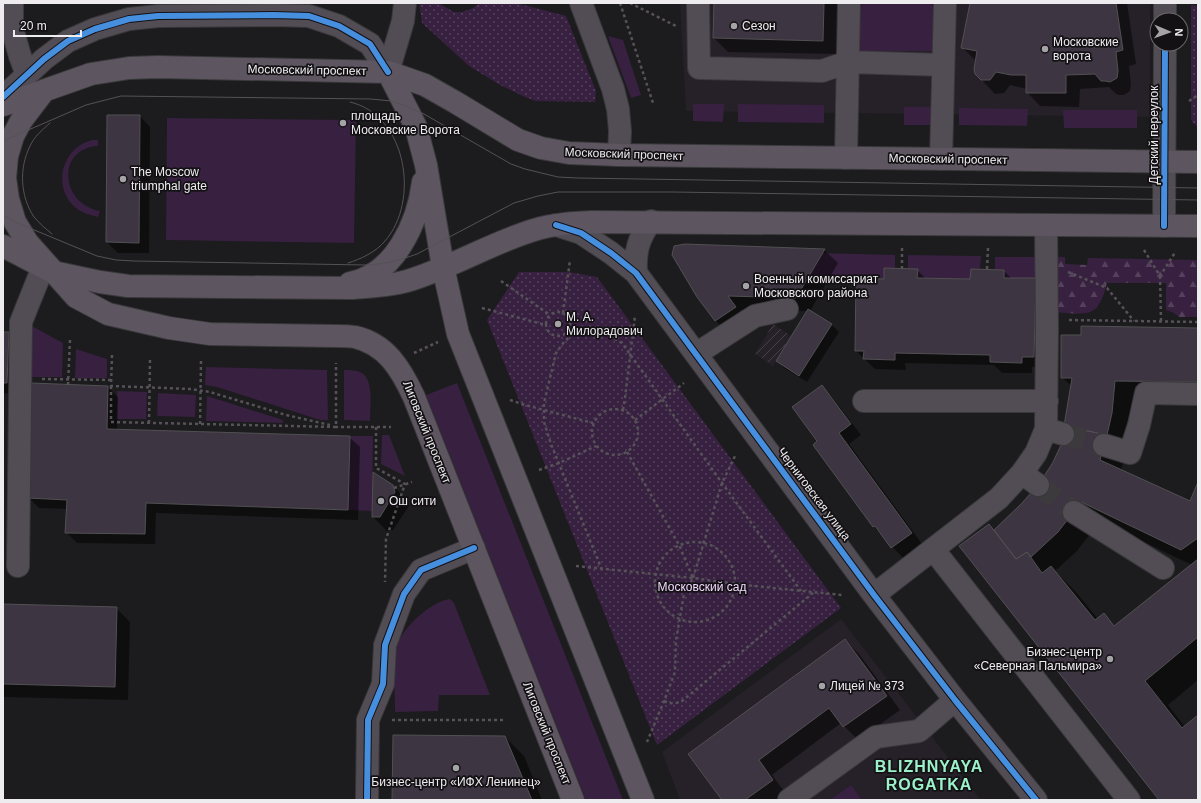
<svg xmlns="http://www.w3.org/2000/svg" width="1201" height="803" font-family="Helvetica,sans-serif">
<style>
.built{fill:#262028}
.industrial{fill:url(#industrial-furrows)}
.grass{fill:#372040}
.forest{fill:url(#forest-firs)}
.park{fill:url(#park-dots)}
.shadow{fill:#0007;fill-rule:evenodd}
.building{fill:#3e3542;stroke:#515052}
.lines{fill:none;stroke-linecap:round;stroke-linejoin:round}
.minor-tunnel{stroke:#3c3a3c;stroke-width:22;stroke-dasharray:22 11;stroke-linecap:butt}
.minor-casing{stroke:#39383a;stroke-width:24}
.major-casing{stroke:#39383a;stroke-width:24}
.path{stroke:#565258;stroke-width:2.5;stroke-dasharray:3 3;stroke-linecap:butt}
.minor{stroke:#524d55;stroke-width:22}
.major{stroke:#5d5661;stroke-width:22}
.tram{stroke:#555256;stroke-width:1}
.cycleway-casing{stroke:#141115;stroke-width:8}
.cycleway{stroke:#468fdf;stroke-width:6}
.poi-dot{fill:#a4a3a6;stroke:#141115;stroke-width:1.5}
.labels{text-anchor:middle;stroke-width:3.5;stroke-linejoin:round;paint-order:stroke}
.poi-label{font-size:12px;fill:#eeecef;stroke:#141115;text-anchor:start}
.street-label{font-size:12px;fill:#eeecef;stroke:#141115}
.park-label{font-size:12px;fill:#f2d9fe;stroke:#141115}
.district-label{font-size:16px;font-weight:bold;letter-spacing:1px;fill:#9af1ca;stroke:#141115}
</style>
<defs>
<pattern id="industrial-furrows" width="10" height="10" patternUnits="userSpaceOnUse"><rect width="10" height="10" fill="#262028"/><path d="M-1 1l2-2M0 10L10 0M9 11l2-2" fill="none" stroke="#464148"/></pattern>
<pattern id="forest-firs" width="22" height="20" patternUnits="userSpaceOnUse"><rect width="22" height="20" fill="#372040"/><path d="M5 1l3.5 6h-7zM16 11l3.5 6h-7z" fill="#54415c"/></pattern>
<pattern id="park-dots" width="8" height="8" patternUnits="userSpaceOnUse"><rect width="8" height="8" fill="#372040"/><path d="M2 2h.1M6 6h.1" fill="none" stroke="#54415c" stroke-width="1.8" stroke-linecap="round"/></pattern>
</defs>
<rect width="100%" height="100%" fill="#1c1b1d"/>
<path class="built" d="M680 3H1150V117L686 111Z
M841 619 981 800H680L662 752Z"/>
<path class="industrial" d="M773 324 791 336 773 366 755 354Z"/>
<path class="grass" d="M863 3H931L936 15V51H858V15Z
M608 36 623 40 641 95 631 98Z
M693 104H724L723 122 693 121Z
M738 104 824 105V123L738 122Z
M904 107H935V125H904Z
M959 108 1028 109 1027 126 959 125Z
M1063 110H1137V128H1064Z
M167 118 356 120 354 243 166 240Z
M92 140H98V146C57 148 59 203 100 211L98 217C90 215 82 213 76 208 51 188 62 147 92 140Z
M822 253 895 255V269H884V279L809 277Z
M908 255 981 256 980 269H971L970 279 917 278 918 269H908Z
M995 257H1036V278H1004V270L995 269Z
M32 326 63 343 62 377H31Z
M76 349 107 359V378H75Z
M206 367 327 370 328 420H320L217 387 205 385Z
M344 370C350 370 357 370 362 373 374 380 370 408 370 421L344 420Z
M457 383 623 800H586L426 395Z
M117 391 147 392 146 419H117Z
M158 393 196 395 195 417 157 416Z
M207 396 283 420V423L206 421Z
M382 435H389L405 476 381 464Z
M350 436H373L372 511 348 510Z
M450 599 454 603 490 695H439L438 711 395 712C395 692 393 672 395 653 397 632 429 602 450 599Z
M851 785 862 800H830Z"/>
<path class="forest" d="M1055 257H1065V264L1087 265 1088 258 1198 260V317H1179L1174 313 1166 310V283H1107C1105 290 1103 298 1099 304 1093 318 1069 313 1056 312Z"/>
<path class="park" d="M419 3H438L454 12H462L473 8 480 3H516L566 16 596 91 595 102 536 101 525 97 500 85 469 66 422 23Z
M1191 5 1198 6V127L1193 123 1191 119Z
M519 272H569L597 277 841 608 657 745 487 320Z"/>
<path class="shadow" d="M715 3H838L837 54 728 52 714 38Z
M971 3H1127L1136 64 1129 66 1131 85 1130 91 1124 95H1119L1116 94 1109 87 1080 89 1079 107 1040 106 1027 92V89L1010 85 1004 93 995 94 979 77 976 61 962 47Z
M108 116H140L150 127 149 253H118L107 242Z
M824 250 838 263 810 311 832 325 839 332 807 382 784 368 777 361 808 311 740 310 749 321 729 334 716 321 697 297Z
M917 270 926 279 971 280 1004 271 1012 279H1035L1044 367H1032V373H1002L994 365 905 363 906 370 875 369 856 351 885 280Z
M1198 329V400H1134L1126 454 1121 470 1190 502 1198 484V680L1168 705 1185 727 1198 716V800H1160L989 525 995 531 1023 504 1039 486 1052 464 1063 443 1072 387 1062 377 1082 336ZM1100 521 1192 565 1115 626 1104 615 1098 619 1075 591 1055 571 1077 551Z
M3 333H8L19 343 18 394 3 393Z
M822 386 832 397 861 435 849 444 922 544 903 558 874 527 819 441Z
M107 387 118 397 117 430 349 437 360 447 358 520 156 513 155 544 77 543 66 532 67 509 39 508 29 498Z
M3 420 4 421 3 480Z
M392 485 406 500 409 506 393 530 387 531 373 517Z
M3 605 116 608 130 622 128 700 3 697Z
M845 640 859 654 900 710 858 740 841 723 772 775 786 794 778 800H723Z
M505 737 524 756 542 800H393Z"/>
<path class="building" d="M714 3H824L823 41 713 38Z
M970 3H1116L1123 50 1116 52 1118 71 1117 78 1110 82 1105 81H1101L1095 74 1066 75V93H1026V75H1011L996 72 990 80H981L975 74 974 69 977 51 961 48Z
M107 115H140L139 243 106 242Z
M685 244 825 249 796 298 728 296 736 307 715 321 697 297 672 255 674 246Z
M884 268 918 269 917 278 970 279 971 269 1004 270V278H1036L1034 357H1022V363L990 362V355L895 353V360L863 359 864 351H855L856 278 884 279Z
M808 309 832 324 799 376 776 361Z
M1081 326 1198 328V382L1115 381 1112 413 1107 435 1064 426 1072 378H1061V335H1081Z
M3 332H9L7 383H3Z
M31 383 108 386 107 429 350 436 348 510 146 503 145 534 65 533 67 500 28 498Z
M822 385 851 424 839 433 912 533 891 548 875 526 873 527 813 445 817 441 792 407Z
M1064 426 1107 435 1100 460 1190 501 1198 482V538L1181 550 1081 502 1058 532 1031 557 1027 552 1016 559 994 530 1022 503 1038 485 1052 464 1062 443Z
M373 472 393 485 395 492 380 517H372Z
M989 524 1016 559 1027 552 1042 573 1051 566 1095 620 1104 613 1114 626 1198 559V637L1145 681 1182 728 1198 715V800H1159L959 546Z
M3 604 117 607 115 687 3 684Z
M845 639 887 696 843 727 829 708 759 760 773 780 745 800H722L688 754Z
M393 735 505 736 532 800H392Z"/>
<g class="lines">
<path class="minor-tunnel" d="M1063 434 1104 445
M1038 485 1074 512"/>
<g class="minor-casing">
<path id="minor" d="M12 3V28L20 56 27 75
M581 3 613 89 618 109 620 131 619 155
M698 3 699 68 822 71 848 62 943 65
M1165 20V3
M388 72 403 21 405 3
M3 97 44 59 68 41 95 29 129 19 158 16 274 15 309 16 339 26 370 44 388 72
M846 158 849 3
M941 159 945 3
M556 225 581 233 611 253 636 273 874 595 955 700 1036 800
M1164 226 1165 44
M636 273C635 251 638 239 651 221
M696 354 755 316 787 309
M864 401H1047
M1046 429 1063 434
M1104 445 1130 453 1139 425 1146 393 1198 394
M1022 473 1038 485
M1074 512 1163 568
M933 549 1129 800
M18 566 21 322 43 267
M874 595 999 498 1022 473 1036 453 1046 429 1047 329 1046 225
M367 800 368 720 383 684 385 645 404 594 421 570 474 548
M789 800 876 737 919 731 955 700"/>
</g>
<g class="major-casing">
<path id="major" d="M388 72 416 127 426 165 443 267 458 334 643 800
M43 92 21 121 13 136 7 156 5 178 8 199 15 222 27 242 76 297 108 314 169 328 210 334 336 336C342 336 349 336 355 337 386 344 401 369 414 397L573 800
M3 105 91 74 129 68 158 67 388 72 425 85 455 102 518 140 541 148 569 153 619 155 1198 162
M3 246 53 272 100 282 128 286 352 288C370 287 389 286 407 281 451 268 491 243 534 230 553 224 572 223 592 222L1198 226
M350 283C395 275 418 222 423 182"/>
</g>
<path class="path" d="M620 3 653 103
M630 3 676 26
M1189 101 1198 95
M1144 250 1160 276 1176 251
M902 269V247
M987 269 988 248
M1068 272 1107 288 1134 321
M1160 276 1161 321
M501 281 550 315
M482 308 546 325
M546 324a12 12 0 1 1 24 0a12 12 0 1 1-24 0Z
M563 313 570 260
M1069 320 1198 322
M414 353 438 342
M112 355 111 386 191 389 210 392 286 415 330 425
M42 379 112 380
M68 385 70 340
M111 386V422L336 427V363
M510 400 525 405 593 423
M592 432a23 23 0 1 1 46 0a23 23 0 1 1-46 0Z
M623 410 625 398 635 316
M635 420 684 383
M149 423 150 360
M200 424 201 360
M335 427H391
M376 427V468L405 484 386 539 385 582
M627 452 679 545 693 578 684 594 676 640 675 672 664 701 647 742
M539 470 559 463 596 446
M394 488 412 482
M655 582a40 40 0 1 1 80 0a40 40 0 1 1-80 0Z
M576 566 693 578 735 584 842 595
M602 570 551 444 544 422V403L556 353 564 342 573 334 587 328 603 332 622 343 722 483 801 591
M693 578 722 483 736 454
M664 701C671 704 675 704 682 701L813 593
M392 720H505"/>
<use href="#minor" class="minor"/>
<use href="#major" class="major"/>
<path class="tram" d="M50 123C42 130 34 137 30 146 19 168 20 196 34 217 39 223 46 229 52 234
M3 141 86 105 121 96 371 99 391 101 406 106 424 114 511 164 525 169 558 177 578 178 1198 188
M3 215 15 222 97 256 116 260 134 261 365 265C386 264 397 261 417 254L514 203 538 196 558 192H673L1198 200
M348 263C361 259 376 252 385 241 420 201 407 115 350 102"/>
<g class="cycleway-casing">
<path id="cycleway" d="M3 97 44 59 68 41 95 29 129 19 158 16 274 15 309 16 339 26 370 44 388 72
M556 225 581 233 611 253 636 273 874 595 955 700 1036 800
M1164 226 1165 44
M367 800 368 720 383 684 385 645 404 594 421 570 474 548"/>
</g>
<use href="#cycleway" class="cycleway"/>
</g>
<g class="poi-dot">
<circle cx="734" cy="26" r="4"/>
<circle cx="1045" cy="49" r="4"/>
<circle cx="343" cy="123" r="4"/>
<circle cx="123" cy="179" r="4"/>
<circle cx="746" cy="286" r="4"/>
<circle cx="558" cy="324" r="4"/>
<circle cx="381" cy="501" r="4"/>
<circle cx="1110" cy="659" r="4"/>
<circle cx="822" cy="686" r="4"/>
<circle cx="456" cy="768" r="4"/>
</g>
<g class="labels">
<g class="poi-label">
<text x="742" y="30">Сезон</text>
<text x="1053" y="46">Московские<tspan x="1053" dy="14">ворота</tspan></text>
<text x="351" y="120">площадь<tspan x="351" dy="14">Московские Ворота</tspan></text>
<text x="131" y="176">The Moscow<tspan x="131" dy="14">triumphal gate</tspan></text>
<text x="754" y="283">Военный комиссариат<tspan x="754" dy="14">Московского района</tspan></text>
<text x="566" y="321">М. А.<tspan x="566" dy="14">Милорадович</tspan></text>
<text x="389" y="505">Ош сити</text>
<text x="1102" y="656" text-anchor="end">Бизнес-центр<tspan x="1102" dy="14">«Северная Пальмира»</tspan></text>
<text x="830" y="690">Лицей № 373</text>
<text x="456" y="786" text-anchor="middle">Бизнес-центр «ИФХ Ленинец»</text>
</g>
<g class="street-label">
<text transform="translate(307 70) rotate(1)" y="4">Московский проспект</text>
<text transform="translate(1154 135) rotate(-90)" y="4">Детский переулок</text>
<text transform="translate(624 154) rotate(2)" y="4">Московский проспект</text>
<text transform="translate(948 159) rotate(1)" y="4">Московский проспект</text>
<text transform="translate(427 432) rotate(68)" y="4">Лиговский проспект</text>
<text transform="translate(814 494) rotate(53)" y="4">Черниговская улица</text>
<text transform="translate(547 733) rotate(68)" y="4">Лиговский проспект</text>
</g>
<g class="park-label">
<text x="702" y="591">Московский сад</text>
</g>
<g class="district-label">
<text x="929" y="772">BLIZHNYAYA<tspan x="929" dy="18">ROGATKA</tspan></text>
</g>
</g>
<rect width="1201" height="803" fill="none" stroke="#eeecef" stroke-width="8"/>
<g transform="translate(1169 32) rotate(92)"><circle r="19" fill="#141115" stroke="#6b696c"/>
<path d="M0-3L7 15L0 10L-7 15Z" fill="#a4a3a6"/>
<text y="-6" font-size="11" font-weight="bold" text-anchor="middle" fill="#eeecef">N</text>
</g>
<path d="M14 30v6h67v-6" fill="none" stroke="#eeecef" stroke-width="2"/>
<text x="20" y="30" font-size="12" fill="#eeecef" stroke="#141115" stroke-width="3" paint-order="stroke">20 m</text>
</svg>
